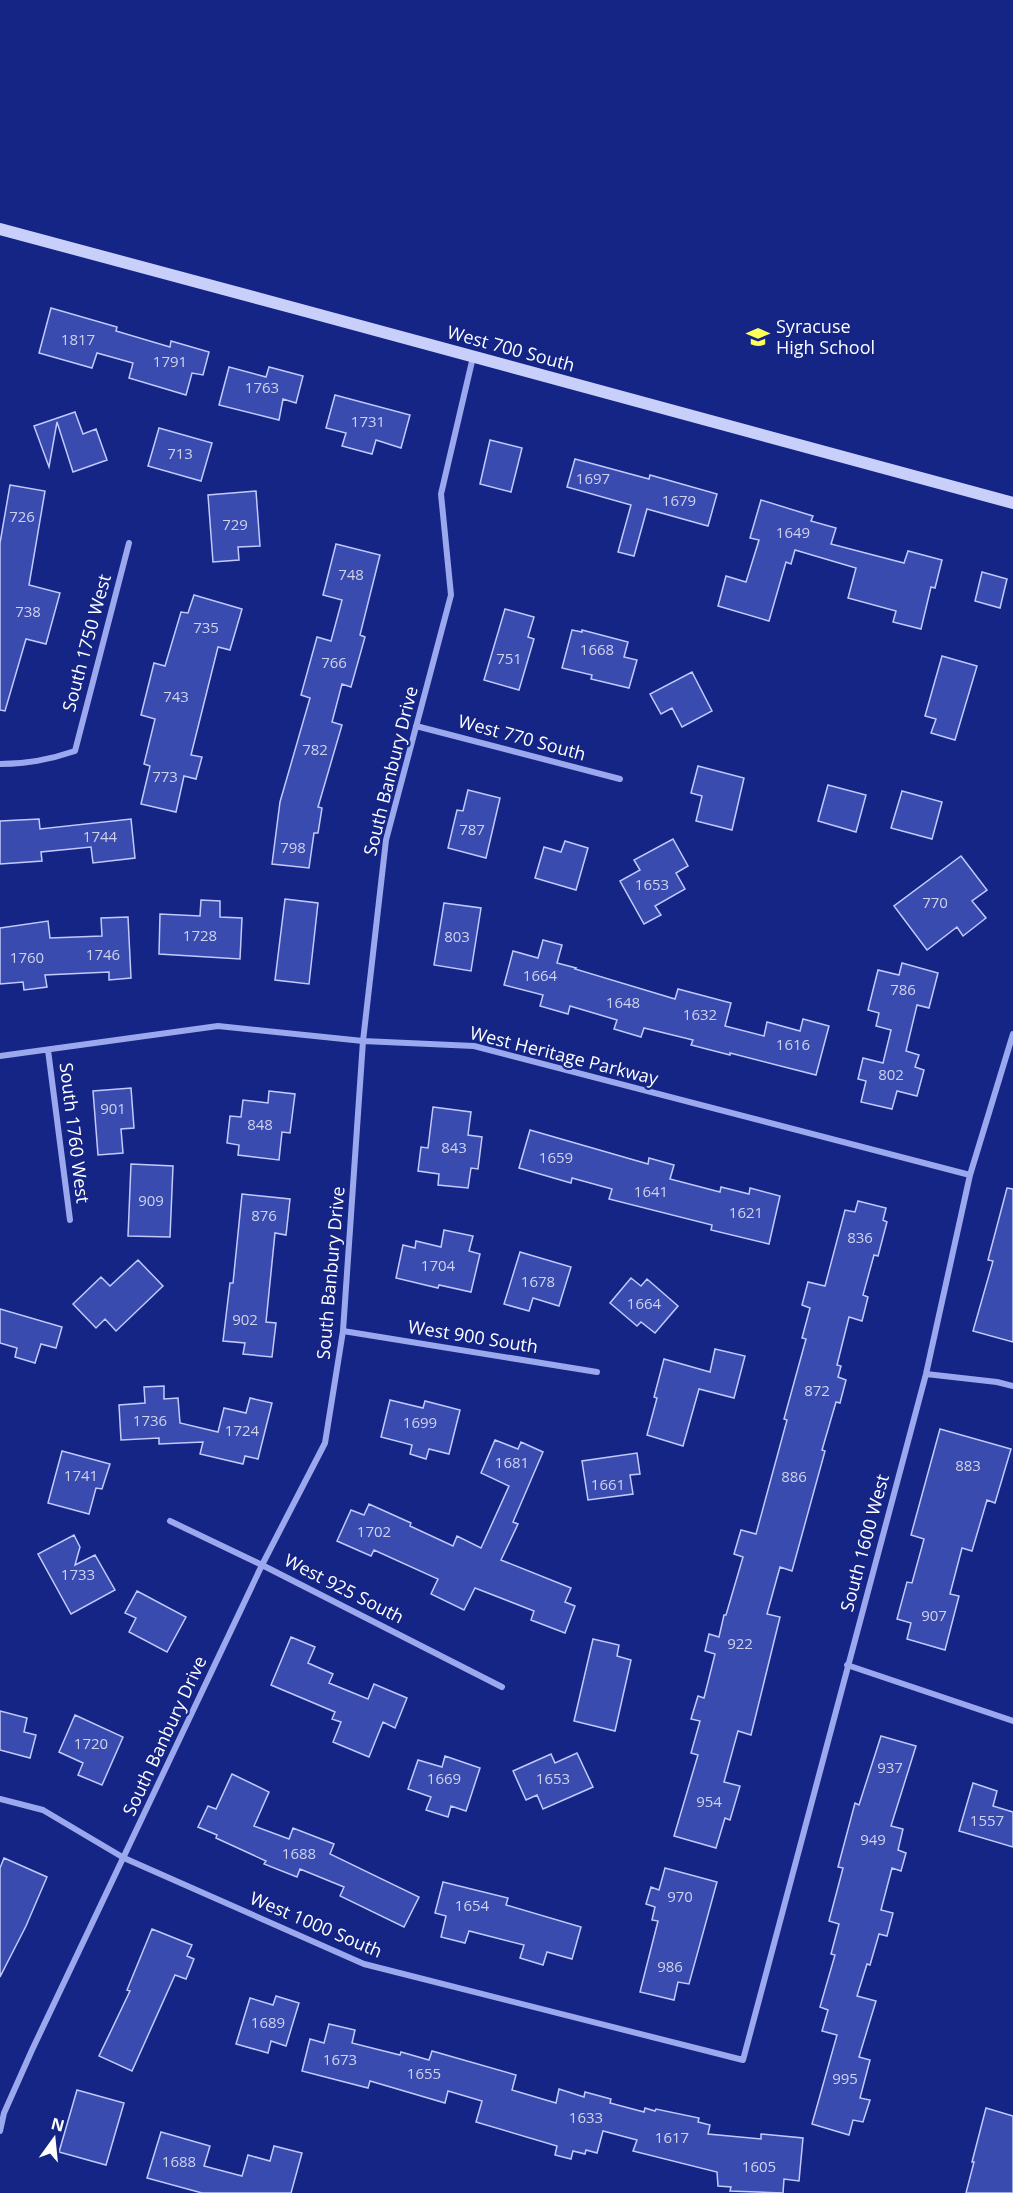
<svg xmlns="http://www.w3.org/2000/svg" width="1013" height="2193" font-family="'Open Sans',sans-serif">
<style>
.building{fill:#394baf;stroke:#c1cafa;stroke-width:1.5}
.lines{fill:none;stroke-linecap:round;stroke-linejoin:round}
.street{stroke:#9ba8ee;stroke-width:6}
.secondary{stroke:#c8cffa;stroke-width:12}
.labels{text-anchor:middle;stroke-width:4.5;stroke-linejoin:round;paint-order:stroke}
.number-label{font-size:15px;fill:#ced2eb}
.poi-label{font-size:18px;fill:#fff;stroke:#152586;text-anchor:start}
.street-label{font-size:18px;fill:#fff;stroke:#152586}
</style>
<rect width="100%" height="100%" fill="#152586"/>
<path class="building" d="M51 308 117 327 116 331 170 347 171 341 209 352 203 375 192 373 186 395 129 378 133 363 97 353 92 368 39 353Z
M229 367 266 377 269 367 303 376 296 403 283 399 279 420 219 405Z
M335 395 410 415 401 448 376 440 372 454 342 446 346 433 326 428Z
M75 412 83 434 96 429 107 460 73 472 57 422 49 467 34 426Z
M159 428 212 443 201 481 148 466Z
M490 440 522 448 511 492 480 484Z
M575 459 649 479 650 475 717 494 708 526 647 509 634 556 618 552 631 505 567 487Z
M10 485 45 491 29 585 60 593 46 644 26 639 5 711 0 710V543Z
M256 491 260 546 238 547 239 560 213 562 208 495Z
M761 500 813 516 811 521 836 528 831 544 904 563 908 551 942 560 935 588 931 587 921 629 893 622 896 611 848 598 856 568 795 550 791 564 786 562 769 621 718 606 726 576 746 582 759 540 750 538Z
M336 544 380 555 360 635 365 637 351 687 342 684 332 722 342 725 318 807 322 808 318 833H314L309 868 272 864 280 802 310 698 301 695 317 637 331 641 342 600 323 595Z
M982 572 1007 579 1000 608 975 601Z
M194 595 242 609 230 650 218 647 191 755 202 757 196 779 184 776 176 812 141 804 150 766 144 764 155 719 141 715 154 663 165 666 181 612 188 613Z
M505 609 534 617 528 637 534 639 519 690 484 680Z
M572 630 582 632V630L628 642 624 657 637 660 629 688 591 679 592 675 562 668Z
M942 656 977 666 955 740 931 733 936 719 925 716Z
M692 672 712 711 682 727 672 708 661 714 650 694Z
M698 766 744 778 732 830 696 821 702 796 691 793Z
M828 785 866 795 856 832 818 821Z
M468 790 500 798 486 858 448 848 457 810 463 811Z
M902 791 942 802 932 839 891 828Z
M39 819 40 829 131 819 135 858 93 863 91 847 41 852 42 861 0 864V821Z
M673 839 688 866 676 873 685 889 655 906 661 915 644 924 620 881 640 870 634 860Z
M565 841 588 848 576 890 535 878 544 847 561 852Z
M961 856 987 890 972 901 986 918 963 936 957 927 927 950 894 906Z
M285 899 318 903 309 984 275 980Z
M201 900 220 901V917L242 918 240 959 159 954 160 914 200 916Z
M444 903 481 908 471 971 434 965Z
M128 917 131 978 109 980V972L45 975 47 987 24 990 23 982 0 984V928L48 921 50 938 102 936 101 918Z
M543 940 562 945 557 963 576 968 575 969 675 999 678 989 731 1003 725 1026 764 1036 767 1022 800 1031 803 1019 829 1026 816 1075 730 1053V1055L691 1045 693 1040 644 1028 641 1037 614 1029 617 1020 570 1006 568 1014 540 1006 543 995 504 985 513 951 538 958Z
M902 963 938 973 929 1008 917 1005 906 1051 919 1055 915 1067 924 1070 917 1096 897 1091 892 1109 861 1102 866 1081 858 1079 863 1058 883 1063 891 1030 876 1026 879 1013 868 1010 878 970 899 975Z
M131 1088 134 1128 121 1129 123 1153 98 1155 93 1091Z
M269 1091 295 1094 290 1133 282 1132 279 1160 238 1155 239 1145 227 1143 230 1116 241 1117 243 1100 268 1103Z
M433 1107 471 1112 468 1135 482 1137 478 1169 471 1168 468 1188 438 1185 439 1174 418 1171 421 1147 428 1148Z
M530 1130 648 1164 649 1158 674 1165 670 1179 720 1192 721 1187 749 1194 750 1188 780 1196 769 1244 711 1230 712 1225 609 1199 612 1189 572 1178 571 1183 519 1168Z
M131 1164 173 1166 170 1237 128 1236Z
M1007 1188 1013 1189V1342L973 1331 993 1261 988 1260Z
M242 1194 290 1199 286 1235 275 1233 266 1322 276 1323 272 1357 243 1354 245 1343 223 1341 230 1283H233Z
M858 1201 886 1208 883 1220 887 1222 878 1256 874 1255 863 1295 868 1297 862 1321 849 1317 837 1365 841 1366 838 1377 846 1380 840 1403 836 1402 822 1450 825 1451 792 1571 780 1567 767 1614 780 1617 751 1735 738 1731 724 1782 740 1786 730 1820 725 1818 716 1848 674 1836 698 1755 691 1753 700 1721 691 1719 698 1696 704 1698 715 1654 705 1651 709 1634 719 1637 724 1615H726L743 1557 734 1554 741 1530 756 1534 787 1420 784 1419 806 1339 802 1338 810 1308 802 1305 808 1282 825 1286 845 1210 855 1212Z
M444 1230 473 1236 469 1251 480 1254 471 1292 439 1285 438 1288 396 1278 403 1245 415 1248 416 1241 441 1247Z
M520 1252 571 1267 559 1306 533 1298 529 1311 504 1304Z
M138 1260 163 1286 116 1331 105 1319 96 1328 73 1304 101 1277 110 1286Z
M631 1278 641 1286 647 1279 678 1306 655 1333 641 1322 637 1326 610 1303Z
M0 1309 62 1327 56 1348 41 1344 35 1363 15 1357 17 1348 0 1343Z
M715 1349 745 1356 734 1398 699 1389 683 1446 647 1435 657 1398 654 1397 664 1359 710 1372Z
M164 1386V1399L178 1398 180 1423 218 1432 224 1408 246 1413 250 1398 272 1403 258 1459 245 1456 243 1464 200 1454 203 1442 159 1444V1438L121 1440 119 1405 145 1403 144 1387Z
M390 1400 423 1408 425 1401 460 1410 449 1454 429 1449 426 1459 410 1454 412 1445 381 1437Z
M940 1429 1011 1449 995 1503 987 1500 972 1551 962 1548 950 1594 959 1596 945 1650 907 1639 911 1623 897 1619 907 1582 912 1583 924 1539 911 1535Z
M495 1440 518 1449 521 1442 543 1452 513 1522 518 1524 501 1560 571 1588 565 1602 575 1606 565 1633 531 1620 534 1611 475 1588 464 1610 431 1594 438 1579 374 1550 371 1556 337 1541 351 1510 364 1515 369 1504 411 1523 410 1526 453 1546 457 1536 481 1548 509 1486 481 1473Z
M62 1451 110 1464 102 1489 96 1488 89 1514 48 1503Z
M637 1453 640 1474 630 1475 633 1494 588 1500 582 1461Z
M74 1535 80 1547 75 1565 95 1555 115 1590 71 1614 38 1554Z
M137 1591 186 1617 167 1652 129 1632 136 1618 125 1613Z
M291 1637 315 1647 308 1663 333 1674 329 1683 368 1699 374 1684 407 1698 395 1728 383 1722 369 1757 333 1742 341 1722 332 1719 335 1712 271 1685Z
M593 1639 619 1645 617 1656 631 1660 615 1731 574 1721Z
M0 1711 27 1718 24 1732 36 1735 30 1758 0 1750Z
M75 1715 123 1737 102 1785 78 1775 83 1763 59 1752Z
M881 1736 916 1746 891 1826 903 1829 898 1850 906 1853 901 1871 892 1868 881 1910 893 1913 887 1936 879 1934 870 1965 867 1964 857 1996 876 2001 859 2057 870 2060 860 2098 870 2100 863 2122 853 2120 849 2135 812 2124 837 2035 822 2031 828 2010 820 2007 835 1955 831 1954 839 1924 829 1921 843 1868 838 1867 855 1803 859 1805Z
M577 1753 593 1787 543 1809 537 1795 526 1800 513 1771 551 1754 555 1763Z
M445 1756 480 1768 466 1811 451 1806 448 1817 426 1810 431 1797 408 1789 418 1760 442 1767Z
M232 1774 269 1792 254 1826 289 1839 293 1828 334 1844 330 1854 419 1897 404 1927 340 1896 344 1887 300 1869 297 1877 264 1864 266 1861 216 1838 217 1835 198 1827 208 1806 216 1809Z
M973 1783 997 1791 993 1806 1013 1812V1847L959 1831Z
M4 1858 47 1877 26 1926 0 1977V1868Z
M665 1868 717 1882 689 1984 678 1982 674 2000 640 1992 658 1921 652 1920 655 1907 646 1904 651 1887 659 1890Z
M443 1882 508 1898 506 1905 581 1927 572 1959 547 1952 543 1965 520 1958 524 1945 469 1931 465 1943 441 1937 446 1916 435 1913Z
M152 1929 192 1945 187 1956 194 1959 186 1979 175 1975 132 2071 99 2056 130 1991 127 1990Z
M276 1996 299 2003 286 2046 271 2041 268 2053 236 2044 250 1998 273 2005Z
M329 2024 355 2030 352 2043 400 2055 401 2052 429 2060 432 2051 516 2075 512 2090 556 2103 559 2089 584 2097 585 2092 611 2099 610 2103 644 2112 645 2108 655 2111 656 2109 699 2118 698 2122 710 2125 708 2134 761 2139V2134L803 2138 799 2181 784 2179 783 2193 730 2191 731 2187 718 2186 717 2172 633 2151 637 2140 603 2131 597 2153 586 2150 585 2154 573 2151 571 2159 555 2155 557 2146 476 2122 482 2101 448 2091 445 2103 370 2081 368 2088 302 2071 310 2039 324 2043Z
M77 2090 124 2103 106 2165 59 2152Z
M986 2108 1013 2116V2193H966L974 2162H972Z
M161 2132 210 2146 204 2166 242 2176 248 2155 270 2161 274 2146 302 2153 291 2193H202L147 2178Z"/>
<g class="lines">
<path class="street" d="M416 726 620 779
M0 764C27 764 49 760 75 751L129 543
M48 1050 70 1220
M0 1056 218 1026 363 1041 474 1046 970 1175
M343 1331 597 1372
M926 1374 997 1382 1013 1386
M170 1521 262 1565 502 1687
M847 1665 1013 1721
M0 1799 43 1810 124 1858 364 1964 743 2060 926 1374 970 1175 1013 1034
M0 2131 4 2113 32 2050 262 1565 325 1443 343 1331 363 1041 386 840 451 595 441 494 473 357"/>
<path class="secondary" d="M0 229C338 319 675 412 1013 503"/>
</g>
<defs>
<g id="school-bare" transform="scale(1.8)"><path d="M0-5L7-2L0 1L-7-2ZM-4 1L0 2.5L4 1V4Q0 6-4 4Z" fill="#feff58" stroke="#152586" stroke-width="2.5" paint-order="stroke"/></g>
</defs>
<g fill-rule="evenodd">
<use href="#school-bare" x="758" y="337"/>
</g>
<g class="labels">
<g class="number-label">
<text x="78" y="345">1817</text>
<text x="170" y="367">1791</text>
<text x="262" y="393">1763</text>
<text x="368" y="427">1731</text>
<text x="180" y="459">713</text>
<text x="593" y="484">1697</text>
<text x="679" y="506">1679</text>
<text x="22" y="522">726</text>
<text x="235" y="530">729</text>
<text x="793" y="538">1649</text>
<text x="351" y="580">748</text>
<text x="28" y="617">738</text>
<text x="206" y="633">735</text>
<text x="597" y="655">1668</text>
<text x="509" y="664">751</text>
<text x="334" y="668">766</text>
<text x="176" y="702">743</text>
<text x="315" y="755">782</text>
<text x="165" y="782">773</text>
<text x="472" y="835">787</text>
<text x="100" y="842">1744</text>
<text x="293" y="853">798</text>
<text x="652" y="890">1653</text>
<text x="935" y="908">770</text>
<text x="200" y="941">1728</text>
<text x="457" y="942">803</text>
<text x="103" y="960">1746</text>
<text x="27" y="963">1760</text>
<text x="540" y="981">1664</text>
<text x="903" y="995">786</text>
<text x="623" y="1008">1648</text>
<text x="700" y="1020">1632</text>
<text x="793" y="1050">1616</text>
<text x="891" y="1080">802</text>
<text x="113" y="1114">901</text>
<text x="260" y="1130">848</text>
<text x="454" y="1153">843</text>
<text x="556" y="1163">1659</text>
<text x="651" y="1197">1641</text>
<text x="151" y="1206">909</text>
<text x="746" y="1218">1621</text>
<text x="264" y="1221">876</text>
<text x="860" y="1243">836</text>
<text x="438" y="1271">1704</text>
<text x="538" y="1287">1678</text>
<text x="644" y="1309">1664</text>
<text x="245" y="1325">902</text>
<text x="817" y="1396">872</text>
<text x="150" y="1426">1736</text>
<text x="420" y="1428">1699</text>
<text x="242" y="1436">1724</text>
<text x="512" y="1468">1681</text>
<text x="968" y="1471">883</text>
<text x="81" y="1481">1741</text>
<text x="794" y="1482">886</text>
<text x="608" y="1490">1661</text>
<text x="374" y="1537">1702</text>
<text x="78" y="1580">1733</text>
<text x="934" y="1621">907</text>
<text x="740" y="1649">922</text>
<text x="91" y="1749">1720</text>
<text x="890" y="1773">937</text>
<text x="444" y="1784">1669</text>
<text x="553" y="1784">1653</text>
<text x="709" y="1807">954</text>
<text x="987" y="1826">1557</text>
<text x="873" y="1845">949</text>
<text x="299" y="1859">1688</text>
<text x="680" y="1902">970</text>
<text x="472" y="1911">1654</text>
<text x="670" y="1972">986</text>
<text x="268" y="2028">1689</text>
<text x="340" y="2065">1673</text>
<text x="424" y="2079">1655</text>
<text x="845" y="2084">995</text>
<text x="586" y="2123">1633</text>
<text x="672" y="2143">1617</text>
<text x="179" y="2167">1688</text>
<text x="759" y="2172">1605</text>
</g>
<g class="poi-label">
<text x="776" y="333">Syracuse<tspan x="776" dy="21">High School</tspan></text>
</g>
<g class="street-label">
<text transform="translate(511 349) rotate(15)" y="6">West 700 South</text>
<text transform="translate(87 643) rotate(-75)" y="6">South 1750 West</text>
<text transform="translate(522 738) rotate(15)" y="6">West 770 South</text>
<text transform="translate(391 771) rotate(-76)" y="6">South Banbury Drive</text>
<text transform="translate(564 1056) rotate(14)" y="6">West Heritage Parkway</text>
<text transform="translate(74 1133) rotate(83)" y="6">South 1760 West</text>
<text transform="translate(331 1273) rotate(-85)" y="6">South Banbury Drive</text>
<text transform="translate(473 1337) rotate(9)" y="6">West 900 South</text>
<text transform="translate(865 1543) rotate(-75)" y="6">South 1600 West</text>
<text transform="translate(344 1589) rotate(27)" y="6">West 925 South</text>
<text transform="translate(165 1736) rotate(-65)" y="6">South Banbury Drive</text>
<text transform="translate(316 1925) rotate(23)" y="6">West 1000 South</text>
</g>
</g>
<g transform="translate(54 2139) rotate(15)" stroke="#152586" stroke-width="4.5" paint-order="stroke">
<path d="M0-4.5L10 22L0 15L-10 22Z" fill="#ffffff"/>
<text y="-9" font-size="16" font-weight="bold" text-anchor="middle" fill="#ffffff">N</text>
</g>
</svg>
